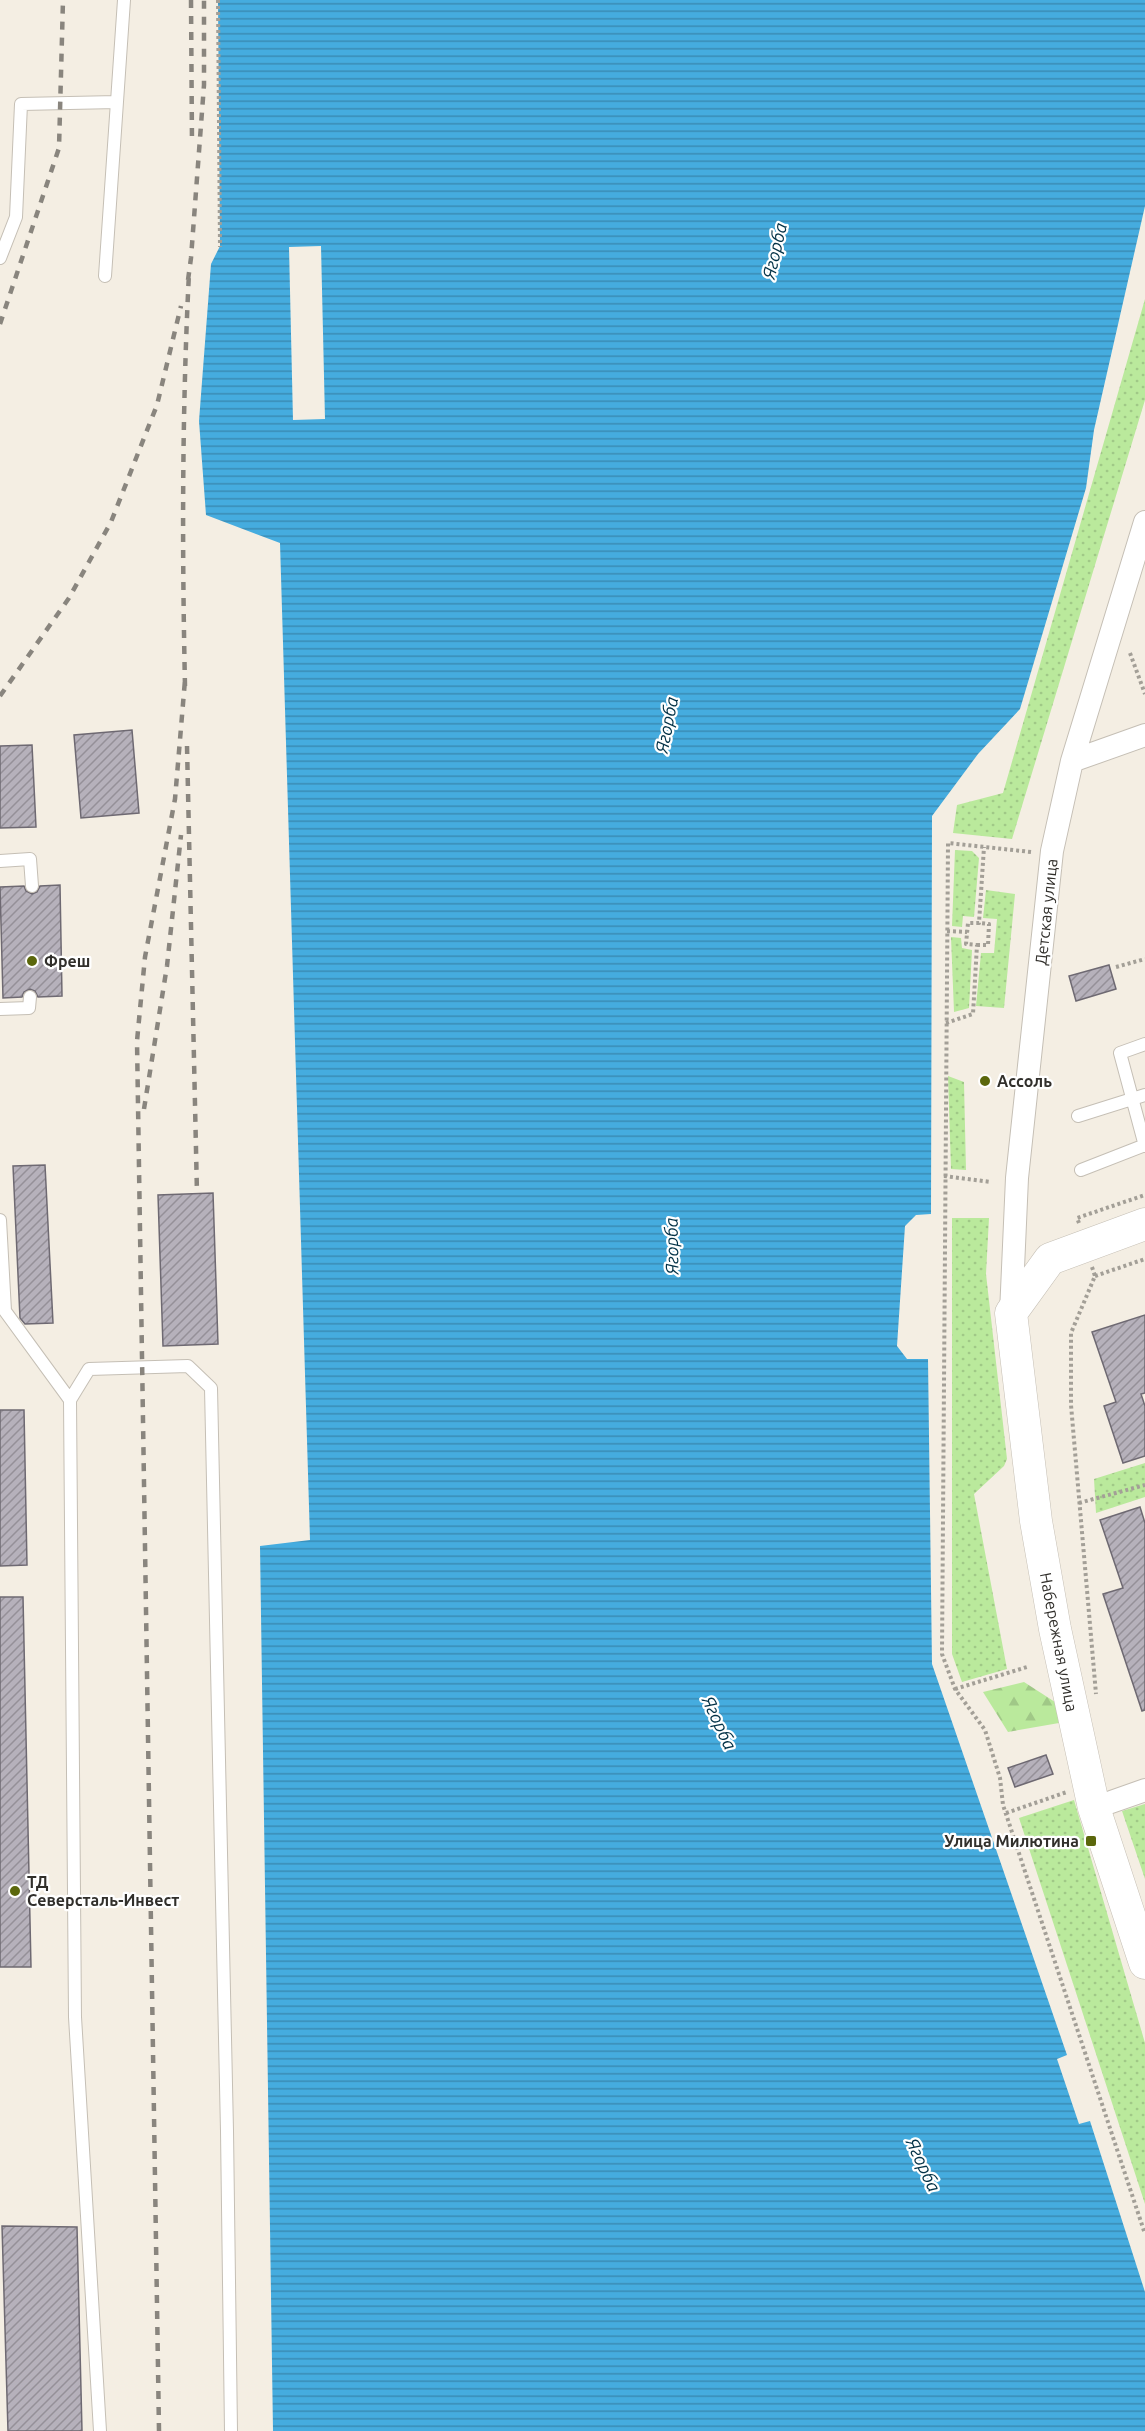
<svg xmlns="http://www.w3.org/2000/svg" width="1145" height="2431" font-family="Ubuntu,sans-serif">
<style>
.grass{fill:url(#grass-dots)}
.forest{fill:url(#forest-firs)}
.water{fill:url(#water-rules)}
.pier{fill:#f4eee3}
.building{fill:url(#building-hatch);stroke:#6e6972;stroke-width:1.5}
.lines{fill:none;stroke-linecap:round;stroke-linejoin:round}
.service-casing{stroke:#c5bfb5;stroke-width:14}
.minor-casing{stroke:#c5bfb5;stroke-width:24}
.secondary-casing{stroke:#c5bfb5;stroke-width:33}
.path{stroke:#a39f97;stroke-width:4;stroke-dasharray:3 3;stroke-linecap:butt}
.service{stroke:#fff;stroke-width:12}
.minor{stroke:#fff;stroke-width:22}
.secondary{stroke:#fff;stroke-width:32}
.rail{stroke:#89857e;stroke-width:4.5;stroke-dasharray:8 8;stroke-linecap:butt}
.poi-dot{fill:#5b670c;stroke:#fff;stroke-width:2}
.labels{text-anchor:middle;stroke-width:4.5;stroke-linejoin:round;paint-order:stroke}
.street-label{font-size:16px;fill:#312f2b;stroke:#fff}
.poi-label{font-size:16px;font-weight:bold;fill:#312f2b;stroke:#fff;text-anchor:start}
.water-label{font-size:18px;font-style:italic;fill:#033247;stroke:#fff}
</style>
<defs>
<pattern id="grass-dots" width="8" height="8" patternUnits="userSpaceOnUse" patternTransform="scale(1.5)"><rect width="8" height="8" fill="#bae99c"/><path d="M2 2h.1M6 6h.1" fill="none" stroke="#a0c887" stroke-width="1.8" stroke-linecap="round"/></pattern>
<pattern id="forest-firs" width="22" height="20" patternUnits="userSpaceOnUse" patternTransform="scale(1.5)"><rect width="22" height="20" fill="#bae99c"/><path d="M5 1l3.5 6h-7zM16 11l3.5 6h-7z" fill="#a0c887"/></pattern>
<pattern id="water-rules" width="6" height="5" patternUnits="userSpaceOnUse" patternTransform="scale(1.5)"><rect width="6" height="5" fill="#45acdf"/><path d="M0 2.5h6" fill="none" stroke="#3a8cb5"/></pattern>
<pattern id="building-hatch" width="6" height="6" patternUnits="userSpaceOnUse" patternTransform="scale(1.5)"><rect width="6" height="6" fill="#b6b1bb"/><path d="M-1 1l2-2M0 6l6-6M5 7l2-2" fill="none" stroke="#959098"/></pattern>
</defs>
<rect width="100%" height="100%" fill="#f4eee3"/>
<path class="grass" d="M1145 299V400L1012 839 953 833 957 805 1003 793Z
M955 850 972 851 979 858 974 917 963 916 962 927 952 926Z
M986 890 1015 894 1004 1008 976 1006 981 953H994L997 919 983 918Z
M951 937 961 938 962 948 972 950 969 1008 954 1012Z
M948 1076 964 1082 966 1170 951 1169Z
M952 1218H989L986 1274 1007 1459 1004 1466 974 1494 1007 1669 962 1682 952 1654Z
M1145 1463V1497L1096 1513 1094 1479Z
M1074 1800 1145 2043V2204L1019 1818Z
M1145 1804V1879L1122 1811Z"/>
<path class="forest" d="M1024 1682 1055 1702 1059 1723 1008 1732 983 1692Z"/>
<path class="water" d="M218 0H1145V206L1094 430 1086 488 1020 709 978 754 932 816 931 1214 916 1215 905 1226 897 1346 907 1359H928L932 1664 1067 2055 1057 2059 1079 2124 1090 2121 1145 2292V2431H273L260 1546 310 1540 280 543 206 515 199 421 211 264 220 246Z"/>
<path class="pier" d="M321 246 325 419 293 420 289 247Z"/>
<path class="building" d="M132 730 139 813 81 818 74 735Z
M32 745 36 827 0 828V746Z
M60 885 62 996 38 997 35 991 30 989 24 992 22 997 3 998 0 887 24 886 26 891 32 894 37 892 40 886Z
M1109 965 1116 989 1076 1001 1069 976Z
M45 1165 53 1323 25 1324 20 1318 13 1166Z
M213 1193 218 1344 163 1346 158 1195Z
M1145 1315V1393L1141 1394 1145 1406V1456L1123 1463 1104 1406 1116 1402 1092 1332Z
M0 1410H24L27 1565 0 1566Z
M1140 1507 1145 1523V1710L1142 1711 1103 1594 1123 1588 1100 1520Z
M0 1597H23L31 1967H0Z
M1046 1755 1053 1774 1015 1787 1008 1768Z
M2 2226 77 2227 82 2431H8Z"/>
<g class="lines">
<g class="service-casing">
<path id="service" d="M0 258 16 217 21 104 117 102
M105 276 124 0
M0 861 30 859 32 886
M0 1009 29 1008 30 997
M1145 1044 1120 1053 1145 1146
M1078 1116 1145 1095
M1081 1170 1145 1145
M0 1220 5 1311 70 1400
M100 2431 75 2017 70 1400 89 1369 188 1366 211 1388 227 2131 231 2431"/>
</g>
<g class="minor-casing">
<path id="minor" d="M1072 761 1145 735
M1011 1313 1017 1178 1052 851 1072 761 1145 522
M1094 1808 1145 1790"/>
</g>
<g class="secondary-casing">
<path id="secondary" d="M1145 1224 1050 1259 1011 1313 1036 1521 1055 1629 1094 1808 1145 1963"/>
</g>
<path class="path" d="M218 0 220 247
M1130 653 1145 694
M1031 852 948 843 942 1654 955 1689 985 1730 1000 1778 1003 1805 1145 2234
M947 931 967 932
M977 945H988L989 924 979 923
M1116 967 1145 959
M946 1023 973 1014 977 945 966 944 968 923H979L984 847
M944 1176 991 1182
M1079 1223 1077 1218 1145 1195
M1092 1267 1095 1276 1071 1333V1405L1096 1694
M1095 1276 1145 1259
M1079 1503 1145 1485
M955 1689 1027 1667
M1006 1813 1067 1792"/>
<use href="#service" class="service"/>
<use href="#minor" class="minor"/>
<use href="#secondary" class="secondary"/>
<path class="rail" d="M191 0 192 144
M188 280 191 258 204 85V0
M0 324 59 148 63 0
M185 686C182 548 182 411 189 273
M0 696 69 598 111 522 157 405 181 306
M187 746 197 1194
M144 1109 167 966 181 835
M159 2431 137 1041 145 957 175 799 185 680"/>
</g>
<g class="poi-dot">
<circle cx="32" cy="961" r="6"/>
<circle cx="985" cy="1081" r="6"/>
<rect x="1085" y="1835" width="12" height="12" rx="3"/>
<circle cx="15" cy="1891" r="6"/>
</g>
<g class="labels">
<g class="street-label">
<text transform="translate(1046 912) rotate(-84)" y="6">Детская улица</text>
<text transform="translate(1059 1642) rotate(79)" y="6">Набережная улица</text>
</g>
<g class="poi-label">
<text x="44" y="967">Фреш</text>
<text x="997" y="1087">Ассоль</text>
<text x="1079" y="1847" text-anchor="end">Улица Милютина</text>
<text x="27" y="1888">ТД<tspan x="27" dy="18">Северсталь-Инвест</tspan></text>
</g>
<g class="water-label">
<text transform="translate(775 251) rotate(-77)" y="6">Ягорба</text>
<text transform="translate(667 725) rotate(-79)" y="6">Ягорба</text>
<text transform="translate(672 1246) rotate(-91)" y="6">Ягорба</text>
<text transform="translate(719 1723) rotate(65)" y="6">Ягорба</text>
<text transform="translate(923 2165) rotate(65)" y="6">Ягорба</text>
</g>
</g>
</svg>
